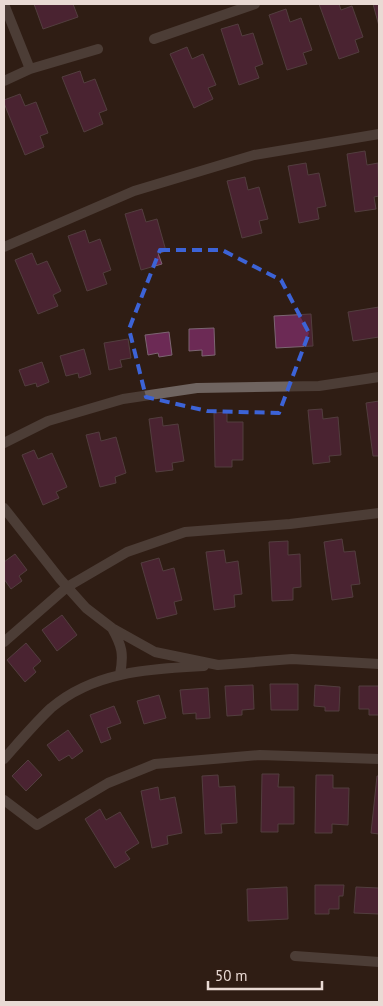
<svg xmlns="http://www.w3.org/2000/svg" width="383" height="1006" font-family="'PT Sans',sans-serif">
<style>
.building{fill:#6c2a55;stroke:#7c6572}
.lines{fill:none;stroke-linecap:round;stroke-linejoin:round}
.street{stroke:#6f6460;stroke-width:10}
.marked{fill:none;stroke:#3c63d7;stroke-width:4;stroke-dasharray:10 6;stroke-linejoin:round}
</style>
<rect width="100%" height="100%" fill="#301d14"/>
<path class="building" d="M34 4H73L78 17 43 29Z
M319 4H339L341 10 352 6 363 37 355 40 359 52 339 59Z
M373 4H379V26Z
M286 9 290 22 301 18 312 50 303 53 307 64 287 70 269 15Z
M238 24 242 36 253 33 263 64 255 67 259 78 239 85 221 29Z
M187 47 192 59 203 54 216 85 208 88 213 99 194 108 170 54Z
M80 71 84 83 95 79 107 110 99 113 103 124 84 132 62 77Z
M20 94 25 106 36 102 48 133 40 136 44 147 25 155 4 103V100Z
M365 151 367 165 378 163 379 196 374 197 376 209 355 212 347 154Z
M306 163 308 175 319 173 326 206 317 208 319 219 299 223 288 166Z
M245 177 248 190 259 187 268 219 259 221 262 233 242 238 227 181Z
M142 209 146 222 157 219 166 251 158 253 162 264 141 270 125 214Z
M85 230 89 243 100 239 111 270 103 273 107 284 87 291 68 236Z
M32 253 37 265 47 261 61 291 53 295 58 306 38 314 15 260Z
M379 307V337L353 341 348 312Z
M311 314 313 346 276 348 274 316Z
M214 328 215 355 202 356V350L189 351V329Z
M169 332 172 355 159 357 158 353 148 355 145 335Z
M128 339 131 358 120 360 122 367 109 370 104 343Z
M84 349 91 374 79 378 78 373 66 376 60 356Z
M42 362 49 382 37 387 36 383 25 386 19 370Z
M379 401V456H373L366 403Z
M322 409 323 419 338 417 341 455 329 456 330 462 313 464 308 410Z
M227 412V422H243V460H232V467H215L214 413Z
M162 417 163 426 178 424 184 461 172 463 173 470 156 472 149 419Z
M99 432 101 441 116 437 126 473 115 477 116 483 100 487 86 435Z
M34 450 38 459 52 453 67 487 56 492 59 498 43 505 22 455Z
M342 539 344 552 355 551 360 584 351 585 353 597 332 600 324 542Z
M288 541V555L300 554 301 587 293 588V600L272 601 269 542Z
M224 550 226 563 238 561 242 594 234 595 235 607 214 610 206 552Z
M15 554 27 570 19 576 22 581 11 589 4 579V562Z
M159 558 163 571 174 568 182 600 174 602 177 614 157 619 141 563Z
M62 615 77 635 57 651 42 630Z
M26 643 41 661 33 668 36 672 25 682 7 660Z
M270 684H298V710H271Z
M253 685 254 709 242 710V715L227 716 225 686Z
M315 685 340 687 339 711H325V707L314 706Z
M359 686H379V715H369V709H359Z
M208 688 210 718 196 719V713L183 714 180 690Z
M159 695 166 718 144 724 137 701Z
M114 706 121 723 107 728 111 739 101 743 90 715Z
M68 730 83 751 72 759 69 755 59 761 47 745Z
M28 760 42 775 26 791 12 776Z
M262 774H279L278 787H294V824H278V832H261Z
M218 775 219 787 235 786 237 823 221 824 222 833 205 834 202 776Z
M316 775H333V788H349L348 825 332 824V833H315Z
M377 776H379V834L371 833Z
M158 787 160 800 175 797 182 833 167 836 168 844 152 848 141 791Z
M100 809 106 820 120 812 139 843 125 852 130 859 115 868 85 819Z
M315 885H344L343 896H339V909H329V914H315Z
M287 887 288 919 248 921 247 889Z
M356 887 379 888V914L354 913Z"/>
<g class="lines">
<path class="street" d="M4 4 30 69
M154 39 255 4
M4 81 30 69 98 49
M4 247 134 191 254 155 379 134
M4 443 48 421 123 399 197 388 319 386 379 377
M4 508 60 579 86 608 112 628 155 652 218 665 292 659 379 664
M112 628C122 646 124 654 120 674
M4 642 67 587 127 552 185 532 290 524 379 513
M4 759C19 742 34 724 51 708 94 671 150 669 204 666
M4 800 37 825 108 783 155 764 260 755 379 759
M295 956 379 962"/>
</g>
<path d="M0 0H383V1006H0ZM160 250H222L281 280 309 333 279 413 207 411 146 397 129 329Z" fill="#301d14" fill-opacity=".55" fill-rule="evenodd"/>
<path class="marked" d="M160 250H222L281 280 309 333 279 413 207 411 146 397 129 329Z"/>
<rect width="383" height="1006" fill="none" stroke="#e9dad4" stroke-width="10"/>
<path d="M208 981v8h114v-8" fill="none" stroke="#e9dad4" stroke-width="2.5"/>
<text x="215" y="981" font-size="15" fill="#e9dad4" stroke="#301d14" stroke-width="4" paint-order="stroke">50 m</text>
</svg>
